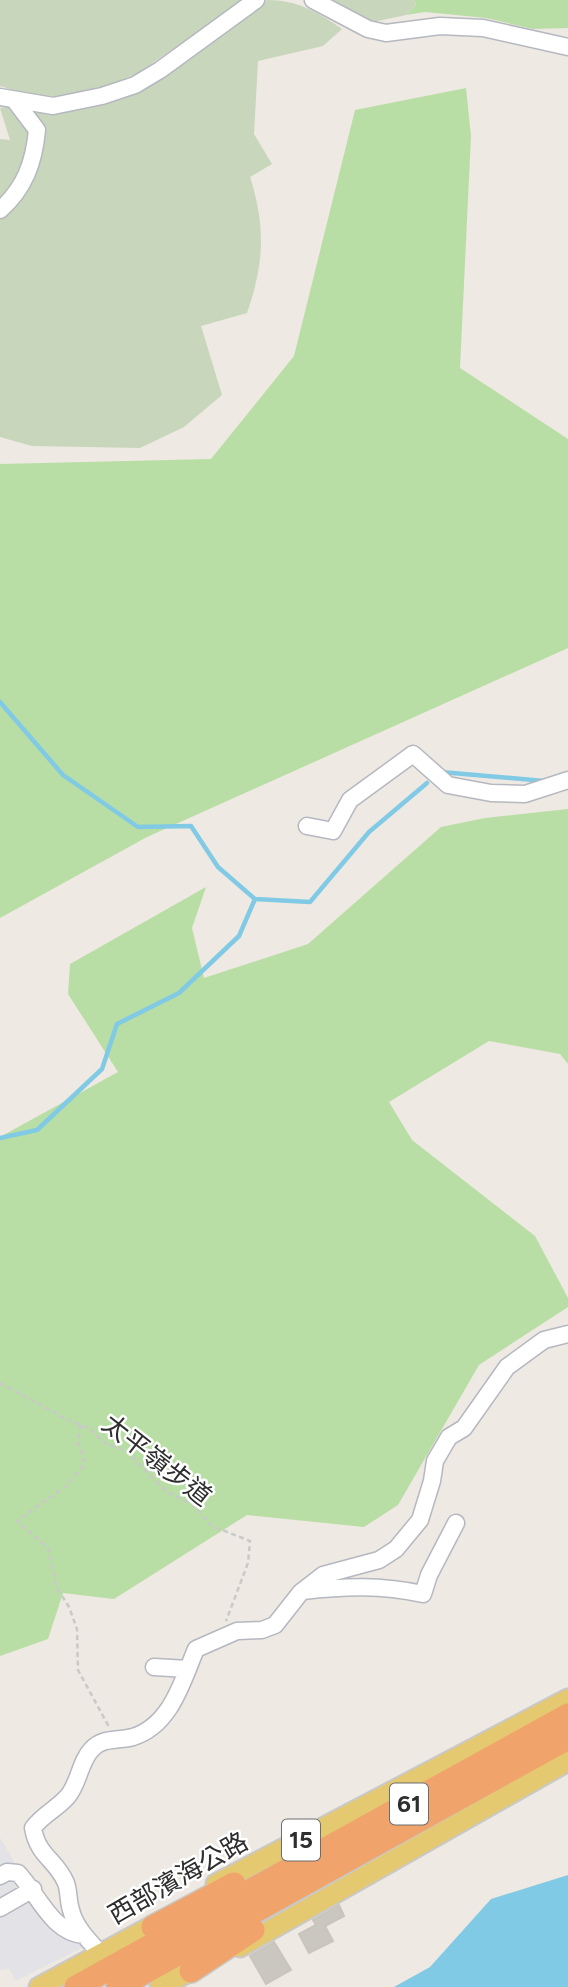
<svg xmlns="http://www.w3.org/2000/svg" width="568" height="1987" font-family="Figtree,'Noto Sans TC',sans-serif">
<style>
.industrial{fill:#e3e2e7}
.green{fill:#b9dea5}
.cemetery{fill:#c8d6bb}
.water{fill:#80cae5}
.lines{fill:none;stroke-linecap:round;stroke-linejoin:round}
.stream{stroke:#80cae5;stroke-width:4.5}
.building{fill:#cac7c0;stroke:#c9c4bc;stroke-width:2}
.minor-casing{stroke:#b5b8c0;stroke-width:19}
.major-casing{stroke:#c9c9c9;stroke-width:23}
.highway-casing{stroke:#c9c9c9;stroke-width:26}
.path{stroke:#c9c9c9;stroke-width:2.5;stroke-dasharray:5 3.5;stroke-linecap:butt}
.minor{stroke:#fff;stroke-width:16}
.major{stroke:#e5c970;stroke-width:19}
.highway{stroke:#f0a46b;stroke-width:23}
.labels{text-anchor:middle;stroke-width:5;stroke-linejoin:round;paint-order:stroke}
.shield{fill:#fff;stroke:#6d6d6d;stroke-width:2}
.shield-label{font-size:24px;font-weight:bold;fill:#2e2e2e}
.street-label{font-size:26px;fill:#2e2e2e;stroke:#fff}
</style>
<rect width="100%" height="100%" fill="#eee9e2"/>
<path class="industrial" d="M0 1838 26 1881 86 1946 15 1981 10 1969 0 1970Z"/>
<path class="green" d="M414 0H568V28L533 29 486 18 425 12 406 15 416 5Z
M466 88 471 136 460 368 568 439V648L147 837 0 918V464L211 459 294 356 355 110Z
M568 809V1064L560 1054 489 1041 389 1102 412 1140 535 1236 568 1298V1307L479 1365 398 1505 364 1527 247 1515 114 1599 63 1593 48 1639 0 1656V1137L118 1072 68 994 70 964 206 887 192 928 204 978 308 944 441 827 485 818Z"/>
<path class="cemetery" d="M0 0H244L138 73 99 89 45 100 0 86Z
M267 0C298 0 317 12 342 29L323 46 258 61 254 134 272 164 250 177C266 227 264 264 247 313L201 326 222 395 184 427 140 448 32 446 0 437V139L10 140 0 108 88 107 128 89Z
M322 0H414L416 5 406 15 364 24Z"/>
<path class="water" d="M568 1875V1987H394L430 1967 491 1899Z"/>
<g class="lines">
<path class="stream" d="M0 702 63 775 138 827 191 826 218 867 255 899
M441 772 544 781
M0 1138 37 1130 102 1069 117 1024 179 993 239 936 255 899 310 902 369 832 427 783"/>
</g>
<path class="building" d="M339 1905 344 1916 325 1926 333 1941 309 1953 299 1934 316 1925 313 1920Z
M274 1942 291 1970 266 1984 250 1956Z"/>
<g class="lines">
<g class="minor-casing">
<path id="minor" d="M313 0 368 29 386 33 440 26 483 28 568 47
M0 97 53 106 102 96 135 85 160 70 256 0
M0 210C25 188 34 162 37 130L15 101
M307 826 333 831 350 800 413 754 448 785 491 793 525 794 568 780
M303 1591C346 1586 381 1585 423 1594L429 1575 456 1523
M154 1667 188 1669
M0 1876 7 1872 18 1873C38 1894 52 1933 84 1935
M0 1908 33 1889
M101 1954C89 1941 75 1927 71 1910 68 1901 69 1891 66 1883 56 1859 38 1857 33 1828 43 1814 57 1809 68 1796 79 1783 80 1761 92 1749 103 1737 119 1741 133 1737 171 1725 182 1682 196 1649L237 1631 262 1630 275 1625 301 1592 323 1575 379 1560 396 1549 420 1520 432 1481 435 1461 449 1437 464 1428 507 1367 544 1340 568 1334"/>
</g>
<g class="major-casing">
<path id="major" d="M216 1884 568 1699
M240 1947 568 1761
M39 1987 165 1919
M160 1987 204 1964"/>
</g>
<g class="highway-casing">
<path id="highway" d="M153 1927 234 1884
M191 1971 253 1930
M76 1987 568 1715
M118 1987 568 1738"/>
</g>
<path class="path" d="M0 1383 70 1421 89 1428 106 1444 125 1450 166 1491 193 1505 212 1526 250 1541 248 1563 226 1621
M81 1425 78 1442 85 1463 66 1486 17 1521 48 1548 57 1588 69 1607 77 1629 78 1670 109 1727"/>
<use href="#minor" class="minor"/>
<use href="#major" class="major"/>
<use href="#highway" class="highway"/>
</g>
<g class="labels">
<g class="shield">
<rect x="390" y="1783.5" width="38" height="41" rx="5"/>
<rect x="282" y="1819.5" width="38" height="41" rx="5"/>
</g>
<g class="shield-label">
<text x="409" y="1812">61</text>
<text x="301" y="1848">15</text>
</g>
<g class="street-label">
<text transform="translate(157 1460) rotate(38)" y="9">太平嶺步道</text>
<text transform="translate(178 1878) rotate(-30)" y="9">西部濱海公路</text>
</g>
</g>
</svg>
